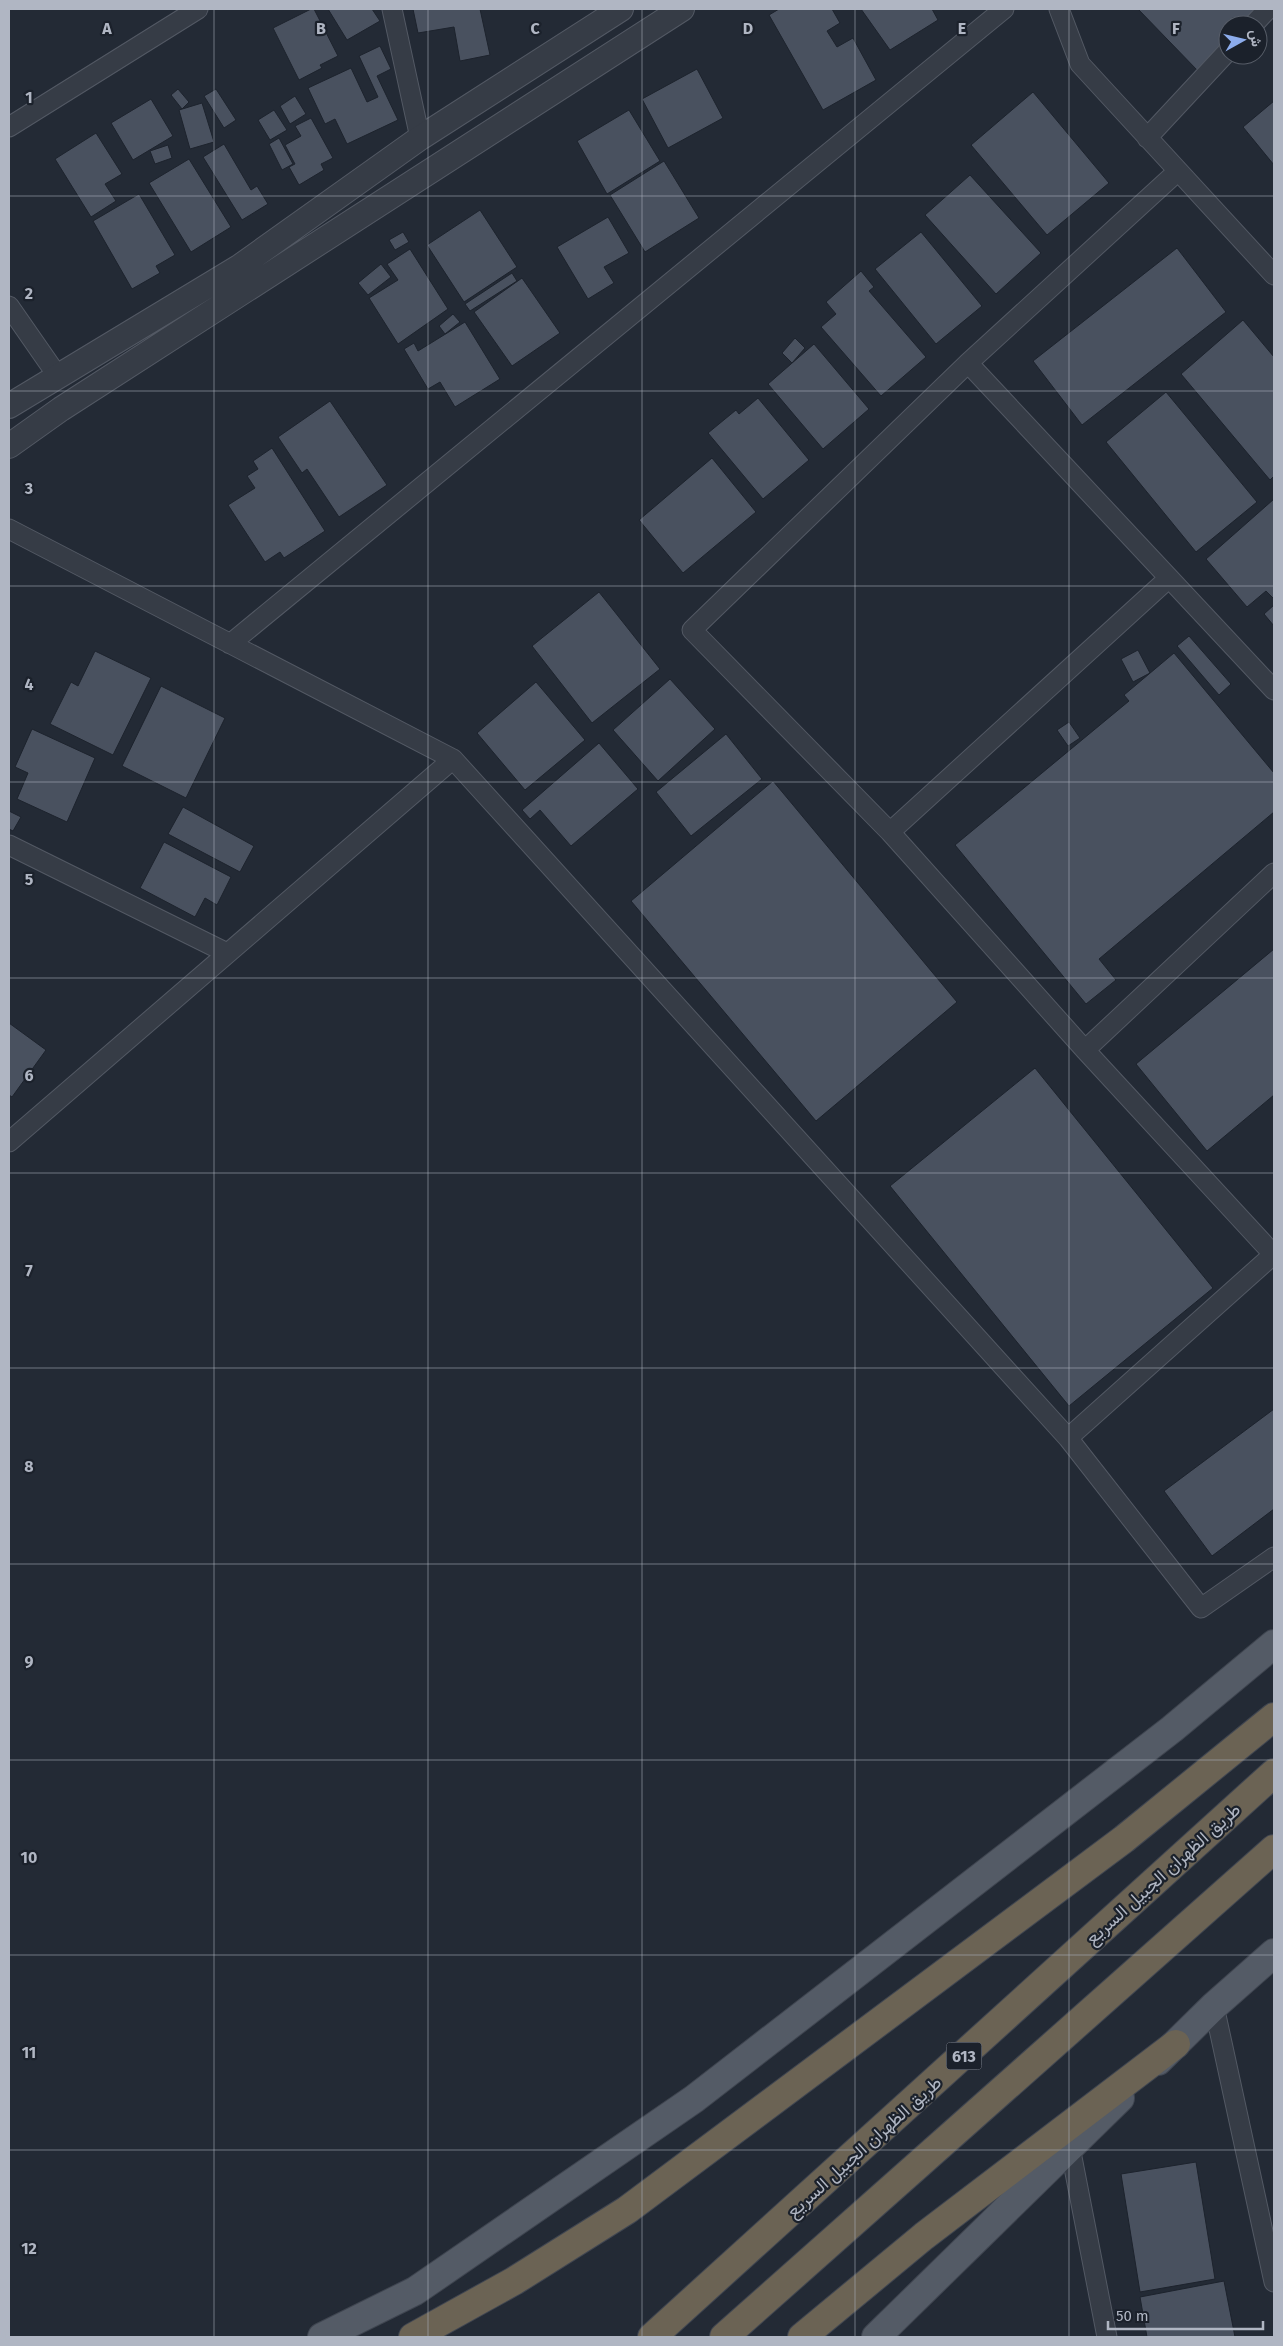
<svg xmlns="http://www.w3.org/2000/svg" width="1283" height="2346" font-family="'Fira Sans',Vazirmatn,sans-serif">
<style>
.building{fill:#49515f;stroke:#1d232d}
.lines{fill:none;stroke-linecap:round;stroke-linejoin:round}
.minor-casing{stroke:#535964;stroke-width:21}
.tertiary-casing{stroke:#535964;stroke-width:26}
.primary-casing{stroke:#3f4550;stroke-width:30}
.motorway-casing{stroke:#404651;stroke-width:30}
.minor{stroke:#363c46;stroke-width:19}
.tertiary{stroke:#363c46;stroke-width:24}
.primary{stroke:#545b66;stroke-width:28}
.motorway{stroke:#6b6354;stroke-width:28}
.grid{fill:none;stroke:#b0b6c3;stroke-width:1;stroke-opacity:0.55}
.labels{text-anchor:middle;stroke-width:4.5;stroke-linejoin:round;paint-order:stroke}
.shield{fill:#1b212b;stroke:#838995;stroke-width:1}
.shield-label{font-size:16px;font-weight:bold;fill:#b0b6c3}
.street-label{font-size:18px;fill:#b0b6c3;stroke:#1b212b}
.grid-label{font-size:16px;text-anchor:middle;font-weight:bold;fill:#b0b6c3;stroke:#1b212b;stroke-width:4.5;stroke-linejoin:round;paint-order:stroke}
</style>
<rect width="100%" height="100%" fill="#232a35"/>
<path class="building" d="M311 9H314L338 56 320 65 322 68 299 80 273 28Z
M328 9H372L380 21 347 40Z
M413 9H480L490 55 460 61 454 27 418 33Z
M779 9H832L840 23 827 31 837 47 853 38 876 80 823 110 769 15Z
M861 9H932L938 20 890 50Z
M1138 9H1254L1257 12 1244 25H1228V41L1197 70Z
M380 46 391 69 377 76 398 120 347 144 335 119 325 124 308 88 351 68 367 102 378 97 359 56Z
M697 69 723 118 668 148 642 99Z
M178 89 189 102 182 109 171 95Z
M216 89 236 120 224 128 204 96Z
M1033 92 1109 183 1047 235 971 145Z
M295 96 306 114 290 124 280 106Z
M151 99 173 136 133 160 111 123Z
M1274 101V165L1243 127Z
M202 103 214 142 190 149 179 110Z
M274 110 287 130 270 140 258 120Z
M629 110 660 161 607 194 577 141Z
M311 118 333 158 321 164 324 170 299 185 289 167 295 164 285 145 301 136 295 126Z
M96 133 122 174 105 184 116 201 91 217 55 159Z
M279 138 293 164 282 170 269 144Z
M224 144 251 190 257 186 268 204 242 220 203 157Z
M168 145 172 158 155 164 150 151Z
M189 159 231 227 191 252 149 183Z
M664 161 699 218 645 252 610 195Z
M970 175 1041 253 996 294 925 215Z
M139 194 175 255 156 266 160 273 132 289 93 221Z
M480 210 517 267 464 302 427 245Z
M608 217 629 253 604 267 614 283 588 299 557 247Z
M403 232 409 242 395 250 389 240Z
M921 232 982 306 936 344 875 269Z
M1177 248 1226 312 1082 425 1033 361Z
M410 249 448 309 398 344 369 298 398 280 387 264Z
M381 264 391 277 368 295 358 283Z
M861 271 874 287 869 291 926 357 881 396 821 327 836 314 826 302Z
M512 273 517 281 470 311 465 304Z
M522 278 560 333 512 366 474 312Z
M453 314 460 322 445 334 439 326Z
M1243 320 1274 357V476L1270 480 1181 374Z
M465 322 500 379 455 407 440 382 428 389 404 349 414 343 418 351Z
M795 338 805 348 792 363 782 353Z
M814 344 869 409 823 449 768 384Z
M1166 392 1257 502 1196 552 1106 442Z
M758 398 809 460 763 499 708 433 736 410 739 414Z
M330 401 387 485 339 517 307 469 302 473 278 437Z
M272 448 325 531 284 558 280 552 265 562 228 505 255 488 247 476 258 469 253 461Z
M712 458 756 512 683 573 639 520Z
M1274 499V599L1266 591 1247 607 1206 559Z
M599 592 660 669 592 723 532 646Z
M1274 605V626L1264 614Z
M1189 636 1231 684 1219 695 1177 646Z
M1138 650 1150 673 1133 682 1121 659Z
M95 651 151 678 113 755 50 724 71 682 78 686Z
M1174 653 1274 773V812L1099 959 1116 980 1086 1004 955 845 1129 701 1124 695Z
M670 679 715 729 658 781 613 730Z
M536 682 585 740 525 790 477 733Z
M161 686 225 718 186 798 122 766Z
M1069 722 1080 738 1068 746 1057 730Z
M32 729 95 758 67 822 17 799 28 773 15 767Z
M726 734 762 779 691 836 656 792Z
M599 743 638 789 571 846 540 810 530 819 522 810Z
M773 781 957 1002 816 1121 631 901Z
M183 807 254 846 240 872 168 834Z
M9 811 21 817 13 831 9 829Z
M164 842 231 877 217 905 205 898 195 917 140 888Z
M1274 949V1095L1207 1151 1136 1064Z
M9 1023 46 1050 12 1097 9 1095Z
M1035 1068 1213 1288 1069 1406 890 1186Z
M1274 1409V1509L1212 1556 1164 1491Z
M1196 2162 1215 2279 1140 2292 1121 2174Z
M1224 2281 1235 2337H1147L1140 2297Z"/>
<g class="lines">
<g class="minor-casing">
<path id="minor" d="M392 9 420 138
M1059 9 1080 64 1274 275
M1253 25 1268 9
M9 127 198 9
M1147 138 1228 51
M1178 171 968 363 692 630 890 832 1085 1050 1274 1255
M9 306 57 375
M968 363 1274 690
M9 529 453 759 1068 1438 1201 1608 1274 1557
M230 644 1004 9
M890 832 1169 578
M9 845 227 953
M1085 1050 1274 873
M9 1142 453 759
M1068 1438 1274 1254
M1214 2006 1274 2282
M1070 2147 1107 2337"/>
</g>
<g class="tertiary-casing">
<path id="tertiary" d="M9 406 239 267 420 138 621 9
M9 446 61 409 682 9"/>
</g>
<g class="primary-casing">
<path id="primary" d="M1158 2061 1214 2006 1274 1953
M322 2337 415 2291 694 2099 1172 1729 1274 1644
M876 2337 1120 2098"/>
</g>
<g class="motorway-casing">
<path id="motorway" d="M413 2337 514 2281 627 2210 1124 1839 1274 1717
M652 2337 1274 1773
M724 2337 1274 1849
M802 2337 924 2236 1176 2044"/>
</g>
<use href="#minor" class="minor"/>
<use href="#tertiary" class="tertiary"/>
<use href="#primary" class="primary"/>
<use href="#motorway" class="motorway"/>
</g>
<path class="grid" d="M214 9V2337M428 9V2337M642 9V2337M855 9V2337M1069 9V2337M9 196H1274M9 391H1274M9 586H1274M9 782H1274M9 978H1274M9 1173H1274M9 1368H1274M9 1564H1274M9 1760H1274M9 1955H1274M9 2150H1274"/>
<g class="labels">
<rect class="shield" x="946.5" y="2042.5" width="35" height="27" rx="4"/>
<g class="shield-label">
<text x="964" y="2062">613</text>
</g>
<g class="street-label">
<text transform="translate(1163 1874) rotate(-42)" y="6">طريق الظهران الجبيل السريع</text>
<text transform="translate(864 2147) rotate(-42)" y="6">طريق الظهران الجبيل السريع</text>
</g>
</g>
<g class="grid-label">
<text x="107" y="34">A</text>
<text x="321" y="34">B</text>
<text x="535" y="34">C</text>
<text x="748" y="34">D</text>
<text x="962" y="34">E</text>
<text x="1176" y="34">F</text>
<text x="29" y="103">1</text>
<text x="29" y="299">2</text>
<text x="29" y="494">3</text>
<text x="29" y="690">4</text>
<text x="29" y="885">5</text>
<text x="29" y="1081">6</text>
<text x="29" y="1276">7</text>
<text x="29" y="1472">8</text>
<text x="29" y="1667">9</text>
<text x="29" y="1863">10</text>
<text x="29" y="2058">11</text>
<text x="29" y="2254">12</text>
</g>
<rect width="1283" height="2346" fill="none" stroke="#b0b6c3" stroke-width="20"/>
<g transform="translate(1243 40) rotate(82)"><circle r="24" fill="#1b212b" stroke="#575d68"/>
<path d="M0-4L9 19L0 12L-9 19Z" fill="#8cacec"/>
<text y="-8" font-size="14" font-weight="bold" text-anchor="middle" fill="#b0b6c3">ش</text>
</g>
<path d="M1108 2321v8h155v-8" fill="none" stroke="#b0b6c3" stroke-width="2.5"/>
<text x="1116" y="2321" font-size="15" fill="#b0b6c3" stroke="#1b212b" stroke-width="4" paint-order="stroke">50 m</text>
</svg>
